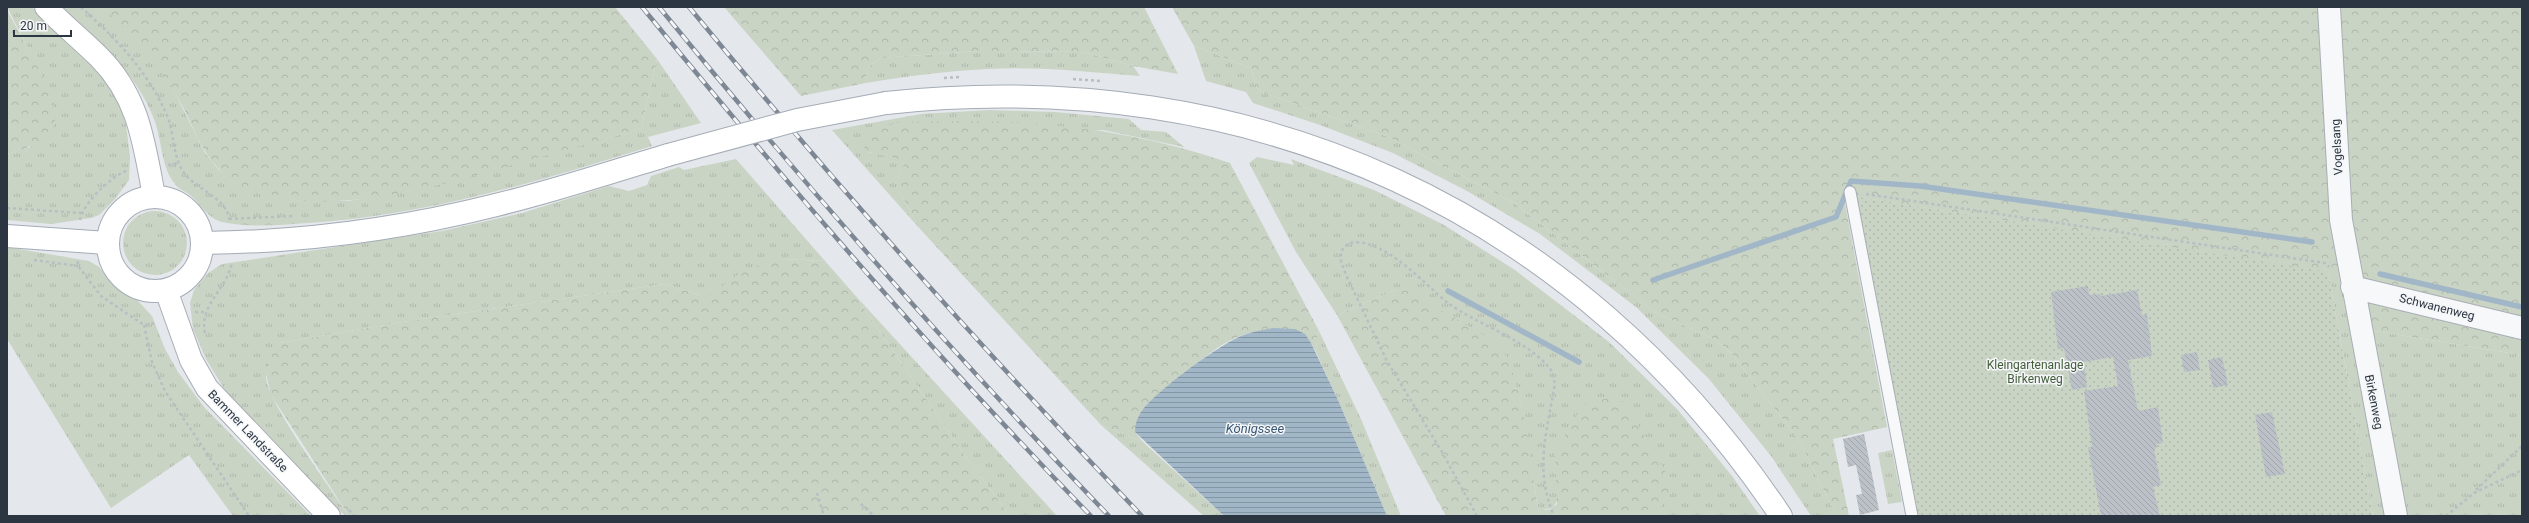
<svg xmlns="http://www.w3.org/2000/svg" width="2529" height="523" font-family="Roboto,sans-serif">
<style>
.grass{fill:url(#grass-tufts)}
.forest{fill:url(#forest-crowns)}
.garden{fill:url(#garden-dots)}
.water{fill:url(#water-rules)}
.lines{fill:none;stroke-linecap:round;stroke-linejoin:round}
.stream{stroke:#a1b7c8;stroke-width:5.5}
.building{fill:url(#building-back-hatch)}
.lane-casing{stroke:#a9aeb5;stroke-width:13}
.street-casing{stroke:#a9aeb5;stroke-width:24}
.secondary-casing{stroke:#a9aeb5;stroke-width:24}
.primary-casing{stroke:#a4acb6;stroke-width:24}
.path{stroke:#b9bec2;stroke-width:2.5;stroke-dasharray:3 3;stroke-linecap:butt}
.lane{stroke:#f6f8f9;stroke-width:11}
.street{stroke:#f6f8f9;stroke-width:22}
.secondary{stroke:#fff;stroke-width:22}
.primary{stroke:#fff;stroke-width:22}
.rail-casing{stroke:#7e8894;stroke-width:4.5}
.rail{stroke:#f4f6f8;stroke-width:3;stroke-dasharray:9;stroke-linecap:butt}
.primary-bridge-casing{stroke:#a4acb6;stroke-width:24;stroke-linecap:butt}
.primary-bridge{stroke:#fff;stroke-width:22}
.labels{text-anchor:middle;stroke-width:3;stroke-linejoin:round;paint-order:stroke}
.street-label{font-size:12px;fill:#2c3642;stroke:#f4f6f8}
.park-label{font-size:12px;fill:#435d3a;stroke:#f4f6f8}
.water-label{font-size:13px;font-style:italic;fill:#395774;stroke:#f4f6f8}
</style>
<defs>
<pattern id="grass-tufts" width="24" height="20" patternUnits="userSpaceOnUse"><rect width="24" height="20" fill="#cad4c5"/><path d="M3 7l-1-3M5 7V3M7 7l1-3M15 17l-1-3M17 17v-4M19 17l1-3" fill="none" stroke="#aeb7aa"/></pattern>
<pattern id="forest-crowns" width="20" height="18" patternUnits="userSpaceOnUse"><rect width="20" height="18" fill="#cad4c5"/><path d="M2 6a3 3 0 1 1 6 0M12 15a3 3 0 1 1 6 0" fill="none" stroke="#aeb7aa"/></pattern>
<pattern id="garden-dots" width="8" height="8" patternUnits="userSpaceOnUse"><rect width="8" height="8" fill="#cad4c5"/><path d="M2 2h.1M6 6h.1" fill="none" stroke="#aeb7aa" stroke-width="1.8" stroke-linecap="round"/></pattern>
<pattern id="water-rules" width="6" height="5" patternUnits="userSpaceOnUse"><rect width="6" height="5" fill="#a1b7c8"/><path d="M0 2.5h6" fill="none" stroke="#8396a4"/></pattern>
<pattern id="building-back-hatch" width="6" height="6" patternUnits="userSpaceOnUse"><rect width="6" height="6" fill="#bbc1c7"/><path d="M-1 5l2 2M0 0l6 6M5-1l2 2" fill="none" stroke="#a1a6ac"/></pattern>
</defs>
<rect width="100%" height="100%" fill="#e4e7eb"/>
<path class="grass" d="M7 7H32L98 71 118 100 126 125 130 156 129 180 115 199 99 215 91 218 51 224 7 220V154L30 147 53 126 42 76Z
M61 7H101L123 24 153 58 171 85 205 153 218 169 237 183 259 193 302 201H348L410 191 641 129 657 59 701 123 648 137 652 146C540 181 425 216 308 223 280 225 250 228 222 222 207 218 201 204 190 195 185 191 178 189 175 184 161 168 162 139 154 119 136 72 98 40 61 7Z
M1194 46 1251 68 1257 88 1264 93 1386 136 1514 203 1656 313 1716 340 1731 353 1799 440 1831 505 1839 516H1811L1771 456 1709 379 1636 307 1540 234 1467 191 1393 153 1320 125 1253 103 1246 92 1206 81Z
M980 51 1083 52 1133 66 1140 76C1089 72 1038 66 987 69 947 71 907 76 866 83L867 69 880 58Z
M989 110 1055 112 1129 119 1141 130 1166 132 1184 147 1103 130 868 152 899 158 904 164 898 178V189L920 229 832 130 921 114Z
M1257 157 1294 165 1291 159 1374 190 1444 225 1515 270 1609 342 1677 409 1732 476 1760 516H1650L1655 515 1558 499 1553 508 1542 510 1538 508 1520 399 1396 290 1337 315 1296 252 1249 163Z
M736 159 825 261 781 259 710 295H699L665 284 414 320 280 343C276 352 265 367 266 377 267 402 332 490 349 516H345L228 395 206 359 193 329 190 303 194 290 208 273 222 264 442 231 522 213 609 186 629 191 647 185 651 176 679 167 684 170Z
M123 243a32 32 0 1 1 64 0a32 32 0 1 1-64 0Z
M7 247 89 261 99 267 111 282 125 293 137 300 152 316 165 349 178 372 204 407 311 516H233L189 455 111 508 7 339Z
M2328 272 2339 275 2386 516H2373Z
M854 294 1057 516H1010L961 450Z
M1318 329 1361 419 1401 516H1387L1338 400 1316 352Z
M2369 330 2522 355V516H2405Z
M1101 425 1143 442 1224 516H1204Z
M1892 450 1902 502 1888 504 1878 453Z"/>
<path class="forest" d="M101 7H615L657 59 641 129C602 140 563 151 523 162 447 184 280 236 217 167 201 150 194 129 184 109 163 69 136 35 101 7Z
M724 7H1144L1178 74 1133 66 1083 52 980 51 880 58 867 69 866 83 801 96Z
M1172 7H2320L2331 219 2339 275 1853 196 1844 198 1887 427 1833 439 1849 516H1839L1831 505 1799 440 1731 353 1716 340 1656 313 1514 203 1386 136 1264 93 1257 88 1251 68 1194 46Z
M2337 7H2522V355L2369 330 2349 220Z
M7 10C18 32 65 105 53 127 44 143 23 150 7 154Z
M897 122C940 122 984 120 1028 123 1097 128 1164 140 1230 163L1318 329 1316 352 1311 343C1298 340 1270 330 1258 331 1207 339 1167 396 1135 432L1143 442 1101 425 920 229 898 189V178L904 164C894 152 875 159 864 148L871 135Z
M781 259 825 261 854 294 961 450 1010 516H349L271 395 266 374 268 356 280 343 414 320 665 284 699 295H710L736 276 756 266Z
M1396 290 1408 291 1499 344C1524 379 1530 464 1538 508 1545 512 1552 510 1557 504L1555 452 1578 413 1589 402 1615 397 1626 403 1666 473 1670 495 1655 515 1446 516 1337 315Z"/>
<path class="garden" d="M1853 196 2328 272 2373 516H1917Z"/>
<path class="water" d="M1274 328 1295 329 1305 334 1311 343 1338 400 1387 516H1224L1135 432C1135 424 1137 419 1141 412 1153 393 1219 345 1241 336 1252 332 1263 330 1274 328Z"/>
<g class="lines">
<path class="stream" d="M2380 274 2522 307
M1653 280 1836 217 1851 181 1920 186 2312 242
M1448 291 1579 362"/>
</g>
<path class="building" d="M2088 286 2089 295 2100 294 2101 296 2137 290 2142 315 2147 314 2152 356 2128 360 2138 411 2158 407 2163 443 2156 444 2157 448 2154 449 2161 485 2153 487 2160 516H2101L2088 447H2092L2084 391 2118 386 2113 357 2084 362 2087 387 2072 390 2064 348 2058 349 2051 292Z
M2197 352 2200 370 2184 372 2181 355Z
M2222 357 2228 385 2213 388 2208 360Z
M2272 412 2285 474 2266 477 2255 415Z
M1864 434 1879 510 1860 515 1856 495 1862 494 1856 465 1848 467 1843 439Z"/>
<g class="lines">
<g class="lane-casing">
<path id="lane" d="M1850 192 1912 516"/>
</g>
<g class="street-casing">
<path id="street" d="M2329 7 2341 220 2396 516
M2352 287 2522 328"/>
</g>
<g class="secondary-casing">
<path id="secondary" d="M46 7C63 25 82 40 99 57 139 97 144 143 154 196
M166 290 191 360 207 388 329 516"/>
</g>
<g class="primary-casing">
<path id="primary" d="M886 103C1252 63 1576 209 1781 516
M108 244a47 47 0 1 1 94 0a47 47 0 1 1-94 0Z
M7 236 107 243
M203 243C301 242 401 229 496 205 554 191 611 172 668 155"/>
</g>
<path class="path" d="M81 7C117 40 149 72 168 118 174 134 173 153 181 168 192 190 228 195 230 223
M944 78 959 77
M1073 79 1100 81
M168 165 179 163
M1866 194 2325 263 2329 267
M7 208 81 213
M229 219 293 216
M80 220C83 203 113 174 129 170
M34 260 78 266
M78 261V266L101 296 144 325 156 323
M195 312H205
M144 325 152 362 165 391 249 516
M205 333C199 304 227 290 232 262
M2476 490 2522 446
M817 493 824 516
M861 504 874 516
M349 510 354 516
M1477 516 1442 452 1387 361 1346 275 1341 261V251L1349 243C1383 236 1424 284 1448 303 1476 324 1528 340 1550 369 1553 372 1553 379 1555 383 1547 432 1534 469 1554 516
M2446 516 2474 493 2522 470"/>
<use href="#lane" class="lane"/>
<use href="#street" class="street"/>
<use href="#secondary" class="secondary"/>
<use href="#primary" class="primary"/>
<g class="rail-casing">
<path id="rail" d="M642 7C785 182 933 354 1091 516
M659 7C802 182 952 353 1109 516
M689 7C833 182 985 352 1142 516"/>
</g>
<use href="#rail" class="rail"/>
<g class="primary-bridge-casing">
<path id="primary-bridge" d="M668 155 797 120 886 103"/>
</g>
<use href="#primary-bridge" class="primary-bridge"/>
</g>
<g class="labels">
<g class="street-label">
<text transform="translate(2337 147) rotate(-93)" y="4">Vogelsang</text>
<text transform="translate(2437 307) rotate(14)" y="4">Schwanenweg</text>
<text transform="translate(2374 402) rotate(79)" y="4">Birkenweg</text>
<text transform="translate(248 431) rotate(46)" y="4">Bammer Landstraße</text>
</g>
<g class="park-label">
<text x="2035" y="369">Kleingartenanlage<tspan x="2035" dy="14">Birkenweg</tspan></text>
</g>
<g class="water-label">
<text x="1255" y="433">Königssee</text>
</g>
</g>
<rect width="2529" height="523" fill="none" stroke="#2c3642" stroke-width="16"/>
<path d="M14 30v6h57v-6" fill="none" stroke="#2c3642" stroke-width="2"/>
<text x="20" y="30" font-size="12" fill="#2c3642" stroke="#f4f6f8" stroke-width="3" paint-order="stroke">20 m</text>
</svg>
